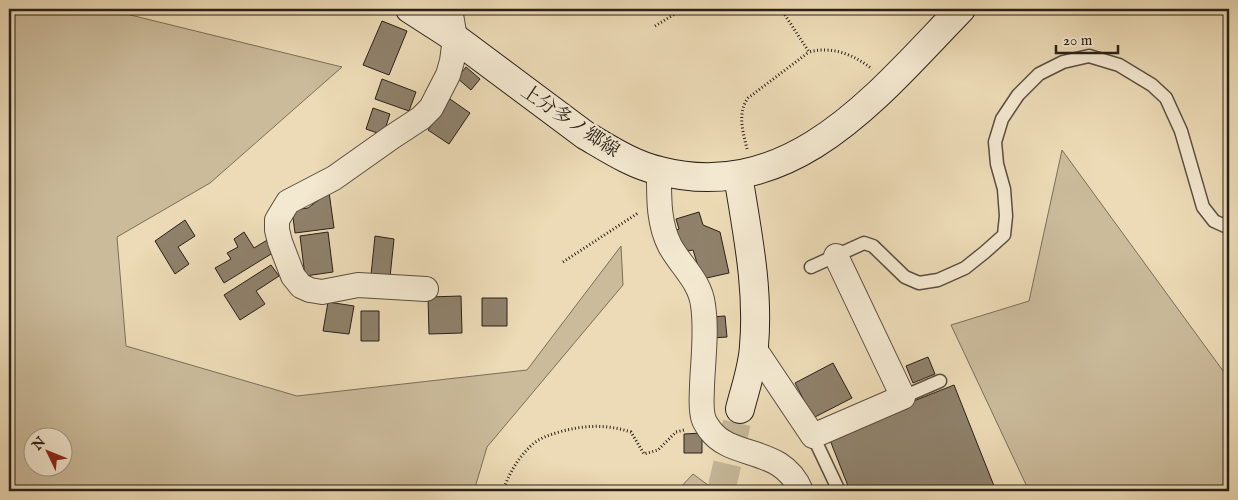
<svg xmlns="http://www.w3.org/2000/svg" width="1238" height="500" font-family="'IM FELL English','Noto Serif JP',serif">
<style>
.green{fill:#cbbb9b;stroke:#7a6e5a;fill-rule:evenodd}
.building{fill:#8f816b;stroke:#2a2019}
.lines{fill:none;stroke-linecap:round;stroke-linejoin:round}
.secondary-tunnel{stroke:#c5b697;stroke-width:28;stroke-dasharray:28 14;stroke-linecap:butt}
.lane-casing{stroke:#5a4f40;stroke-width:15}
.street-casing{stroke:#5a4f40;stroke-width:26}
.secondary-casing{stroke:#2a2019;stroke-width:30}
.path{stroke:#2a2019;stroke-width:3;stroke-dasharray:1 2.5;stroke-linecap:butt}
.lane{stroke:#f3e8d0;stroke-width:12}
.street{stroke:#f3e8d0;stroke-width:24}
.secondary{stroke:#f3e8d0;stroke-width:28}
.labels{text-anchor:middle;stroke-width:4.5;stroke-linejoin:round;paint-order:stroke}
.street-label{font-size:19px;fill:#2a2019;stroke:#f3e8d0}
</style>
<rect width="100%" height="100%" fill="#ecdbb6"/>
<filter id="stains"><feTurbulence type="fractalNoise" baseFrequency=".004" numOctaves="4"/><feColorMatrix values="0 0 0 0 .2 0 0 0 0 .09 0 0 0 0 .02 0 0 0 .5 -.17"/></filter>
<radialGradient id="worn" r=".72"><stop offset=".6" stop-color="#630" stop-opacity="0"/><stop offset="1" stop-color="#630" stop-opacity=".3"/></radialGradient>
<path class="green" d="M9 9H106L342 67 210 183 117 237 126 346 297 396 527 370 621 246 623 285 487 447 474 491H9ZM32 438H62V468H32Z
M1062 150 1229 379V491H1029L951 325 1029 301Z
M693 474 716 491H677Z"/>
<path class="building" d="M382 21 407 31 389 75 363 65Z
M466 67 480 79 471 90 457 78Z
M382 79 416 92 409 111 375 99Z
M450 99 470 113 449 144 428 130Z
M373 108 390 114 383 135 366 129Z
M329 192 334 228 295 233 292 210 308 208Z
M699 212 703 225 720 232 729 273 702 279 693 250 680 252 674 231 679 229 676 219Z
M185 220 195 236 178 247 189 264 175 274 155 241Z
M244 232 254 248 269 239 276 251 224 283 215 268 231 259 227 253 238 247 234 239Z
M328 232 333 272 305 276 300 236Z
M375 236 394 239 390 277 371 275Z
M271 265 279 276 256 291 265 304 240 320 224 295Z
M461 296 462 333 429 334 428 297Z
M482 298H507V326H482Z
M328 302 354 306 349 334 323 331Z
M361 311H379V341H361Z
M725 316 727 337 712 338 711 317Z
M928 357 935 374 913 383 906 366Z
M833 363 852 398 813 418 795 383Z
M954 385 996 491H850L828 435Z
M702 433V453H684V434Z"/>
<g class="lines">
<path class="secondary-tunnel" d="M721 491 740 409"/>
<g class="lane-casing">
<path id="lane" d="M811 267 864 243 873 246 905 277 919 283 938 280 965 268 985 252 1004 235 1006 216 1004 189 997 164 995 142 1002 119 1018 95 1039 74 1063 62 1089 56 1119 65 1152 85 1166 98 1181 131 1203 207 1214 221 1225 226 1229 227
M903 397 940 381
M813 436 839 491"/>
</g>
<g class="street-casing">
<path id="street" d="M659 171C659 196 658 223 670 246 681 266 700 281 703 305 707 331 703 359 702 386 702 396 700 410 704 420 705 423 708 427 710 430 732 460 782 445 801 491
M426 289 358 285 322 292 310 290 301 286 293 276 280 242 277 230V220L288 202 334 178 392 137 421 118 431 108 448 75 452 61 455 38 450 9
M754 348 813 436 903 397 836 256"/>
</g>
<g class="secondary-casing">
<path id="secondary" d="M410 9 455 38 585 135C609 149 633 165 660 171 793 205 880 92 961 9
M738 175C747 232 759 288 754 346 753 367 745 389 740 409"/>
</g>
<path class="path" d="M781 9 809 52C832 46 853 54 872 69
M655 26 683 9
M747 149C743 132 737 113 748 98L809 52
M563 262 638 213
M503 491C509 473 519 456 534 443 542 437 550 435 559 432 584 425 606 424 631 432L644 454 658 450 676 432 684 430"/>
<use href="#lane" class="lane"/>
<use href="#street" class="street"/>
<use href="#secondary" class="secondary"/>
</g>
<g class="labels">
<g class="street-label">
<text transform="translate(571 120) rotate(34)" y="7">上分多ノ郷線</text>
</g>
</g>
<rect width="1238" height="500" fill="none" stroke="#ecdbb6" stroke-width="30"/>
<rect x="10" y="10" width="1218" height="480" fill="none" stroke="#2a2019" stroke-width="2.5"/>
<rect x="15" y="15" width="1208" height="470" fill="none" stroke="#2a2019"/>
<g transform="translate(48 452) rotate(313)"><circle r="24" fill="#f3e8d0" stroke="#a39887"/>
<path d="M0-4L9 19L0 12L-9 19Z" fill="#8f2418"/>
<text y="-8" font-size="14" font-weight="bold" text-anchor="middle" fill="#2a2019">N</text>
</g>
<path d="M1056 45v8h62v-8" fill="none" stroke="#2a2019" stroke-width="2.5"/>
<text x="1063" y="45" font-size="15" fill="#2a2019" stroke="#f3e8d0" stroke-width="4" paint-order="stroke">20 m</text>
<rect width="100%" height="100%" filter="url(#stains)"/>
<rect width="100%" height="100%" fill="url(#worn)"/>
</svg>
